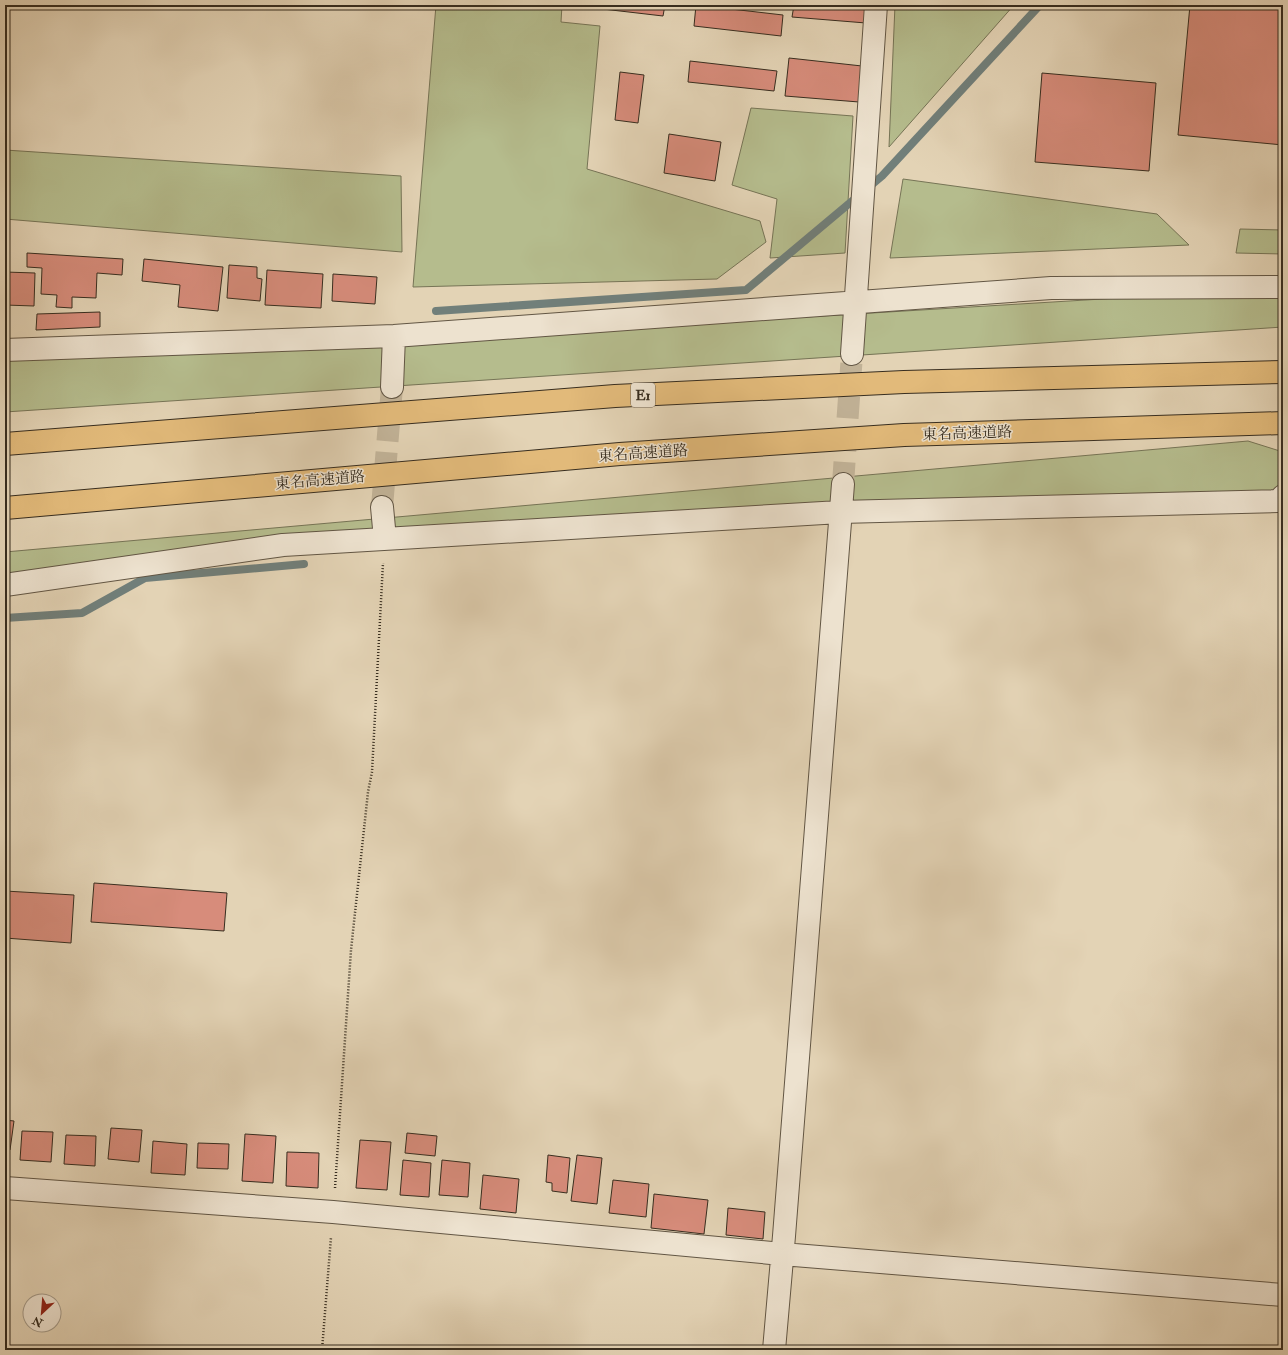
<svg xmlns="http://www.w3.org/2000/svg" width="1288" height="1355" font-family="'IM FELL Double Pica','Noto Serif JP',serif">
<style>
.green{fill:#b5bc8d;stroke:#767456}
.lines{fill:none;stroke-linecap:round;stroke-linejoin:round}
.stream{stroke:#717f7a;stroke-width:8}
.building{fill:#d78c7b;stroke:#372d1f}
.minor-tunnel{stroke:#c1b297;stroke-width:22;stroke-dasharray:22 11;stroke-linecap:butt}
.minor-casing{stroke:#625644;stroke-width:24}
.highway-casing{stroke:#372d1f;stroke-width:24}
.path{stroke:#372d1f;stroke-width:2.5;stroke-dasharray:1 2;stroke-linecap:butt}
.minor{stroke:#ede2cf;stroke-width:22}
.highway{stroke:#e2ba7a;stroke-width:22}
.labels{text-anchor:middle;stroke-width:3;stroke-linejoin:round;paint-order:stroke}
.shield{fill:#ede2cf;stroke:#6e6354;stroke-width:1}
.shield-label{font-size:14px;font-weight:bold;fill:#372d1f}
.street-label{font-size:15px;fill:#372d1f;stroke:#ede2cf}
</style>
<rect width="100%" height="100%" fill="#e3d3b5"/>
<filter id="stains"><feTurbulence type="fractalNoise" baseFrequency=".005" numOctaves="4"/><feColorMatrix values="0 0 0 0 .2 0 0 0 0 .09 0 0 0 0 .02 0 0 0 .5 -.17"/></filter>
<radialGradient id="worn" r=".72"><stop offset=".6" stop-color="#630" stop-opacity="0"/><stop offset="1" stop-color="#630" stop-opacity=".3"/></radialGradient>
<path class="green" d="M436 5H562L561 22 600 26 587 169 760 221 766 242 717 279 413 287Z
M895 5H1014L889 147Z
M751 108 853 116 845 253 770 258 777 199 732 185Z
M5 150 401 176 402 252 5 219Z
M903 179 1157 214 1189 245 890 258Z
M1240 229 1283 230V254L1236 253Z
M1283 288V327L5 412V360L280 349Z
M1248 441 1283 452V490L428 537 5 577V552Z"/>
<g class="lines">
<path class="stream" d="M436 311 746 290 882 176 1040 5
M5 618 82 613 145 578 304 564"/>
</g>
<path class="building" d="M577 5H665L663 16 577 6Z
M696 5 783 15 781 36 694 26Z
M794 5H868L866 23 792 17Z
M1190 5H1283V145L1178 135Z
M789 58 862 66 859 102 785 96Z
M690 61 777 71 774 91 688 82Z
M620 72 644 75 638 123 615 120Z
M1042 73 1156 83 1149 171 1035 162Z
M669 134 721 142 715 181 664 173Z
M27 253 123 259 122 275 97 273 96 298 72 297V308L56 307 57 295 41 294 42 268 27 267Z
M144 259 223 267 218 311 178 307 180 285 142 281Z
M229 265 257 267V278L262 279 260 301 227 298Z
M267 270 323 274 321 308 265 305Z
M5 272 35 273 34 306 5 305Z
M333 274 377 277 375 304 332 301Z
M100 312V327L36 330 37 314Z
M94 883 227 893 224 931 91 922Z
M5 891 74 895 71 943 5 938Z
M5 1120 14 1121 10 1150H5Z
M111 1128 142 1130 139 1162 108 1159Z
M22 1131 53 1132 51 1162 20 1160Z
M407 1133 437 1136 435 1156 405 1153Z
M245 1134 276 1136 273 1183 242 1181Z
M66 1135 96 1136 95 1166 64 1164Z
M360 1140 391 1142 387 1190 356 1188Z
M153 1141 187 1144 185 1175 151 1173Z
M198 1143 229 1144 228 1169 197 1168Z
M287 1152 319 1153 318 1188 286 1186Z
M548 1155 570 1158 567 1193 552 1191V1183L546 1182Z
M577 1155 602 1158 597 1204 571 1201Z
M403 1160 431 1163 429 1197 400 1195Z
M442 1160 470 1163 468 1197 439 1195Z
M483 1175 519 1179 516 1213 480 1209Z
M613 1180 649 1184 646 1217 609 1213Z
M654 1194 708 1200 704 1234 651 1228Z
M728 1208 765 1212 763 1239 726 1235Z"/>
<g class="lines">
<path class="minor-tunnel" d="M843 484 852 354
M382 507 392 387"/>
<g class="minor-casing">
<path id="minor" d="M5 350 394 336 1051 288 1283 287
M852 354 876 5
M392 387 394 336
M382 507 385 539
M5 585 283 545 840 512 1278 501 1283 496
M5 1188 333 1212 782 1254 1283 1295
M774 1350 784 1236 843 484"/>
</g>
<g class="highway-casing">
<path id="highway" d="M5 444 615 396 904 382 1283 372
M5 508 620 454 904 435 1283 423"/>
</g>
<path class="path" d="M335 1188 351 950 368 792 372 772 383 563
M322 1350 331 1237"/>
<use href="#minor" class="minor"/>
<use href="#highway" class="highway"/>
</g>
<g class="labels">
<rect class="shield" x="631" y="383" width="24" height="24" rx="3"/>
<g class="shield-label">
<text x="643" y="400">E1</text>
</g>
<g class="street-label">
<text transform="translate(967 433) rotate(-2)" y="5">東名高速道路</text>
<text transform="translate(643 453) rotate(-4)" y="5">東名高速道路</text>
<text transform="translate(320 480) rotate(-5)" y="5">東名高速道路</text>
</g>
</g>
<rect width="1288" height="1355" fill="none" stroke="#e3d3b5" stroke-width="20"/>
<rect x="6" y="6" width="1276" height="1343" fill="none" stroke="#372d1f" stroke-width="2"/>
<rect x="10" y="10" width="1268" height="1335" fill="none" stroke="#372d1f"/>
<g transform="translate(42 1313) rotate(206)"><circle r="19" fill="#ede2cf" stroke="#a49a89"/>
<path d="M0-3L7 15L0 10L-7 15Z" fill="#8f2418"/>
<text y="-6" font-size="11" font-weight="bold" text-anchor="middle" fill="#372d1f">N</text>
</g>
<rect width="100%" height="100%" filter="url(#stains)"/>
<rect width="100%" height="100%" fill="url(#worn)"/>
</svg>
